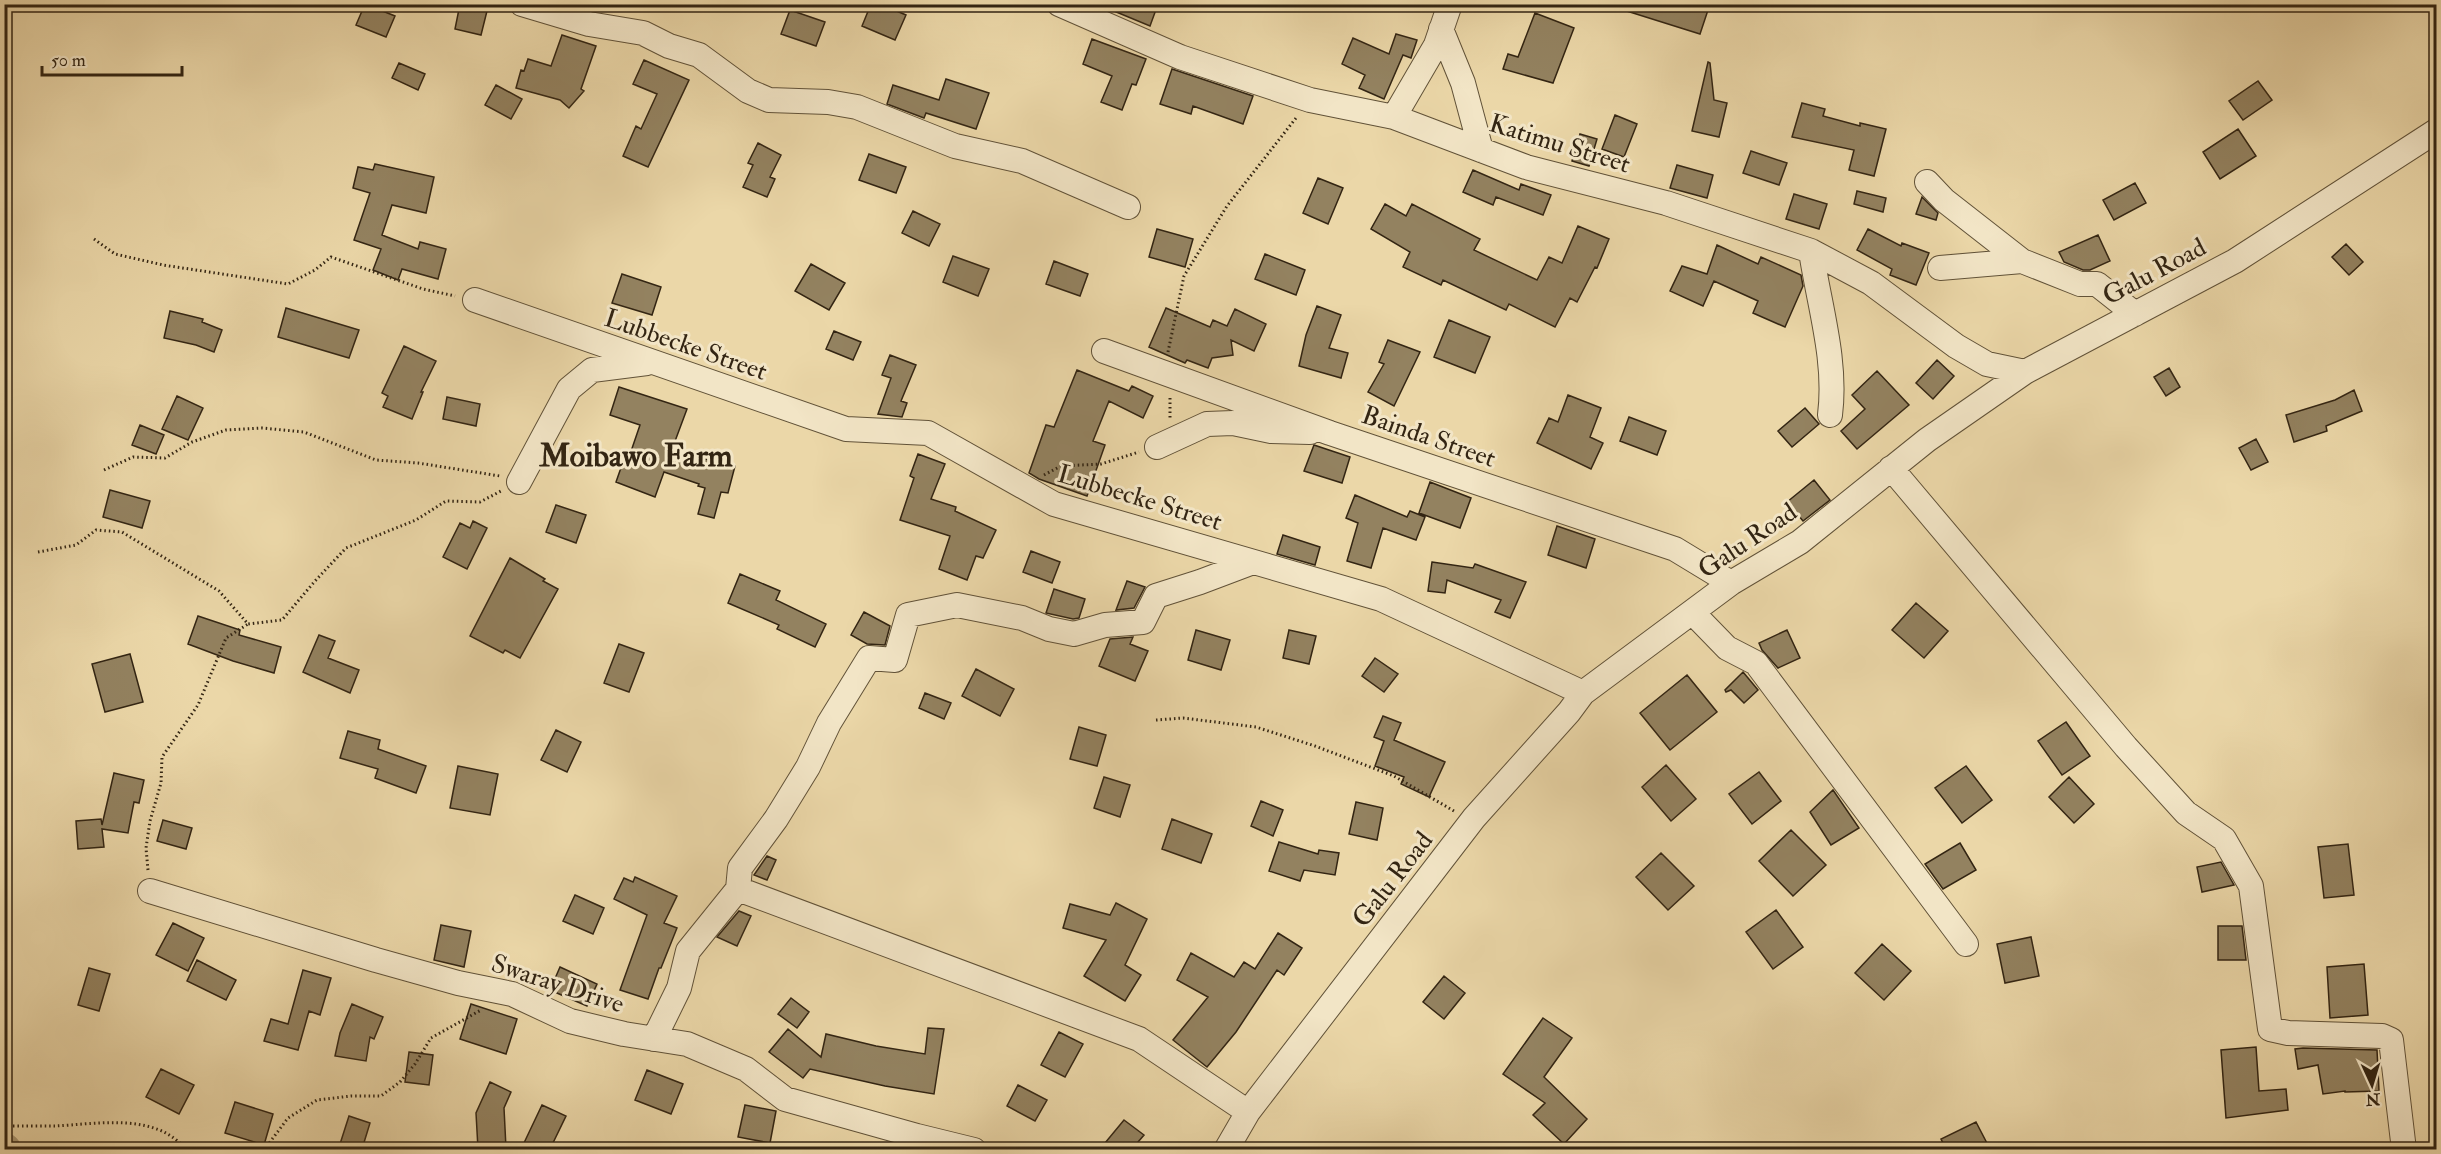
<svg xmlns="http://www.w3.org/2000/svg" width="2441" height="1154" font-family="'IM FELL Double Pica',serif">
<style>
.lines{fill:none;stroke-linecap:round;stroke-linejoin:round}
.river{stroke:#ac9a75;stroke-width:33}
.building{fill:#938260;stroke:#332513;stroke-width:1.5}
.minor-casing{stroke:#615238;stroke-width:26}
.path{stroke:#332513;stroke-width:3;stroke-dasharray:1.5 3;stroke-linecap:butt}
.minor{stroke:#f2e5c6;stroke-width:24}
.labels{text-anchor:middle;stroke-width:6;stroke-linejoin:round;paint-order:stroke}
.street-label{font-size:26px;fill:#332513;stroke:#f2e5c6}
.district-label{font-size:32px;font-weight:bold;fill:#332513;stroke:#f2e5c6}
</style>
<rect width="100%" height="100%" fill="#ebd7a8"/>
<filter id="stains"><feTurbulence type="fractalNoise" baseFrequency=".00333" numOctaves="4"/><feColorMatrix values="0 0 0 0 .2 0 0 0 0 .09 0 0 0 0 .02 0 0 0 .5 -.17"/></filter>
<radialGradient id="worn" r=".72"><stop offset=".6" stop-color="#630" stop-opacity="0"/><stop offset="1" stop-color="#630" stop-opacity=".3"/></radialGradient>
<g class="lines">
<path class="river" d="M4 1149 5 1150"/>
</g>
<path class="building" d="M365 4 395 16 386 37 356 25Z
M460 4 488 7 481 35 455 29Z
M871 4H880L906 15 895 40 862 26Z
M1097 4H1158L1150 26Z
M1618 4H1690L1708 10 1700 34 1617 8Z
M790 10 825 22 816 46 781 34Z
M1535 13 1574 28 1553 83 1503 69 1508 54 1518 57Z
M1396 34 1417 40 1411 58 1403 55 1384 99 1359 88 1365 75 1342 64 1353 38 1389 54Z
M562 35 596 46 581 89 584 91 569 108 560 100 516 88 521 70 524 71 528 59 551 66Z
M1092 39 1146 59 1136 85 1132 84 1122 110 1101 102 1112 76 1083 64Z
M644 60 689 80 648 167 623 156 636 126 641 129 657 94 633 84Z
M1708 62 1710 63 1714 100 1727 103 1719 137 1692 131Z
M399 63 425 74 418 90 392 78Z
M1172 69 1253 96 1243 124 1193 106 1191 114 1160 104Z
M946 79 989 93 976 129 926 113 924 118 887 104 893 85 939 100Z
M2258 81 2272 100 2243 120 2229 101Z
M496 85 522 99 511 119 485 105Z
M1802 103 1825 109 1823 116 1860 126V123L1886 129 1874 176 1849 170 1854 150 1792 137Z
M1615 115 1637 124 1624 157 1602 149Z
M2238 129 2256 156 2220 179 2203 152Z
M1580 134 1597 139 1589 166 1572 161Z
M758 143 781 155 770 177 775 179 767 197 743 187 753 165 748 163Z
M1751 151 1787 163 1779 185 1743 173Z
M869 154 906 167 896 193 859 180Z
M375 164 434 177 426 213 392 205 382 235 418 249 420 242 446 249 438 279 402 269 398 280 373 270 381 249 354 240 370 193 353 188 358 167 373 170Z
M1677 165 1713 175 1707 198 1670 188Z
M1473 170 1519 190 1521 184 1551 195 1543 215 1496 197 1493 205 1463 192Z
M1318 178 1343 188 1328 224 1303 213Z
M2135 183 2146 203 2114 220 2103 200Z
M1857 191 1886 198 1883 212 1854 204Z
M1794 194 1827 204 1819 229 1786 219Z
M1922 197 1938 213 1936 220 1916 214Z
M1385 204 1406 216 1412 204 1480 239 1474 250 1537 280 1549 257 1562 263 1578 226 1609 239 1597 268 1595 267 1577 302 1570 298 1555 327 1509 304 1506 310 1443 280 1441 285 1403 267 1410 252 1371 229Z
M913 211 940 224 929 246 902 233Z
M1157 229 1193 239 1185 267 1149 257Z
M1868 229 1901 246 1902 243 1929 253 1916 285 1890 275 1892 269 1857 250Z
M2098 235 2110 261 2090 270H2083L2064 262 2059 252Z
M2346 244 2363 262 2349 275 2332 257Z
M1717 245 1758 264 1761 257 1801 275 1803 286 1785 327 1753 313 1758 301 1714 281 1703 306 1670 291 1682 266 1707 274Z
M1265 254 1305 270 1296 295 1255 279Z
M953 256 989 269 978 296 943 282Z
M1054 261 1088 274 1080 296 1046 284Z
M811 264 845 283 829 310 795 291Z
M622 274 661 287 652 315 612 303Z
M1317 306 1341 315 1329 348 1348 353 1341 378 1299 366 1306 335Z
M286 308 359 330 349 358 278 337Z
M1166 308 1210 327 1213 320 1227 326 1235 309 1266 324 1254 351 1231 340 1233 355 1212 358 1208 368 1187 360 1185 363 1149 347Z
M170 311 203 319 202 322 222 330 214 352 196 345 164 338Z
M1449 320 1490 337 1475 373 1434 357Z
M834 331 861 342 853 360 826 349Z
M1388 340 1420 352 1394 406 1368 392 1384 364 1379 362Z
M404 346 436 361 421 392H423L412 419 383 407 388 396 382 393Z
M890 355 916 365 901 401 907 403 902 417 878 414 891 378 882 375Z
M1937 360 1954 376 1933 399 1916 383Z
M2169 368 2180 387 2166 396 2154 377Z
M1077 370 1129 391 1132 386 1153 396 1143 418 1109 401 1093 441 1105 445 1087 496 1039 479 1029 473 1046 425 1054 427Z
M1877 371 1909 405 1857 449 1841 431 1865 409 1852 395Z
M619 387 687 409 671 452 704 463 705 459 735 466 728 493 721 492 714 518 698 514 705 488 698 486 699 484 664 472 655 497 616 482 623 462 627 463 640 425 610 415Z
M2354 390 2362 411 2326 426 2327 431 2294 442 2286 415 2335 400Z
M1568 395 1601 408 1590 437 1603 443 1591 469 1537 443 1549 418 1558 422Z
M177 396 203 408 188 440 162 429Z
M447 397 480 404 476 426 443 419Z
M1805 408 1819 424 1792 447 1778 431Z
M1629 417 1666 431 1657 455 1620 441Z
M140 425 164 435 156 454 132 445Z
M2256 439 2268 462 2251 470 2239 448Z
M1314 445 1350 457 1342 483 1304 471Z
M918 454 945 464 931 499 956 507 955 511 996 530 983 558 976 556 967 580 939 569 950 536 900 520 914 478 910 476Z
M1814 480 1830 500 1803 521 1787 502Z
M1430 482 1471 498 1460 528 1419 513Z
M110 490 150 501 142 528 103 517Z
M1355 495 1407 517 1410 511 1425 517 1416 540 1383 528 1371 568 1347 561 1358 523 1346 518Z
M556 505 586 515 576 543 546 532Z
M473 521 487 528 467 569 443 557 460 523 470 528Z
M1557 526 1595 539 1586 568 1548 555Z
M1283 535 1320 547 1315 565 1277 554Z
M1031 551 1060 562 1052 583 1023 572Z
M510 558 545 579 543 581 558 589 520 658 505 650 503 653 470 636Z
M1432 562 1473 568 1475 564 1526 582 1510 618 1495 612 1501 600 1447 580 1445 593 1428 591Z
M740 574 780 591 776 600 826 624 815 647 777 629 779 625 728 603Z
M1127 581 1145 587 1134 608 1116 610Z
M1054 589 1085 599 1079 618 1073 619 1046 613Z
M1916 603 1948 631 1924 658 1892 630Z
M864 612 890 626 885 645 867 644 851 635Z
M198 616 240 630 239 635 281 647 274 673 233 661 188 644Z
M1196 630 1230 640 1221 670 1188 660Z
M1289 630 1316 636 1309 664 1283 658Z
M1787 630 1800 658 1778 668 1762 650 1759 643Z
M319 635 335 641 328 658 359 670 350 693 303 672Z
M1133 637 1130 644 1148 651 1135 681 1099 666 1110 639Z
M619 644 644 653 629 692 604 683Z
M130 654 143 702 105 712 92 664Z
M1375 658 1398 674 1384 692 1362 676Z
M976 669 1014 689 1000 716 962 696Z
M1743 672 1758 690 1744 703 1731 690 1726 692 1725 690Z
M1687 675 1717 712 1670 750 1640 713Z
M925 693 951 703 944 719 919 708Z
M1383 716 1401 723 1394 740 1445 762 1429 797 1401 784 1404 777 1375 766 1384 741 1374 737Z
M2066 722 2090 756 2062 775 2038 741Z
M1079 727 1106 735 1097 766 1070 759Z
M556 730 581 742 567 772 541 760Z
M348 731 380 740 378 749 426 766 416 793 375 778 378 769 340 758Z
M1666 765 1696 799 1671 821 1642 787Z
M458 766 498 774 490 815 450 808Z
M1966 766 1992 800 1962 823 1935 788Z
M1759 772 1781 801 1752 824 1729 794Z
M114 773 144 780 139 803 134 802 128 833 102 829 104 847 78 849 76 821 101 819 102 825Z
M1104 777 1130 785 1120 817 1094 808Z
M2069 777 2094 804 2074 823 2049 797Z
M1833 790 1859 828 1831 845 1810 812Z
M1261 801 1283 810 1273 836 1251 826Z
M1356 802 1383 808 1377 840 1349 834Z
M1172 819 1212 834 1201 863 1162 849Z
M163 820 192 828 186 849 157 841Z
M1791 830 1826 865 1793 896 1759 861Z
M1279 842 1318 854 1319 850 1339 853 1335 875 1304 870 1300 881 1269 871Z
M1960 843 1976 870 1943 889 1925 864Z
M2348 844 2354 895 2324 898 2318 847Z
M1661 853 1694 886 1668 910 1636 877Z
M767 856 776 860 767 880 754 875Z
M2221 862 2234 885 2202 892 2197 867Z
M635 877 677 896 664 923 677 928 661 968H659L648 999 620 990 647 915 614 899 624 878 633 882Z
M575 895 604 908 593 934 563 921Z
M1116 903 1147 919 1125 965 1141 975 1125 1001 1084 976 1106 940 1063 928 1070 904 1110 915Z
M1776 910 1803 947 1773 969 1746 932Z
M739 911 751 916 737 946 717 937Z
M173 923 204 938 188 971 156 955Z
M441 925 471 931 464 967 434 960Z
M2218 926H2242L2246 960H2218Z
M1278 933 1302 948 1284 975 1277 970 1236 1032 1207 1067 1173 1040 1208 997 1177 980 1191 953 1234 977 1244 962 1255 969Z
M2031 937 2039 976 2005 983 1997 944Z
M1882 944 1911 971 1884 1000 1855 973Z
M197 960 236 980 226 1000 187 981Z
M2364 964 2368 1015 2330 1018 2327 967Z
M560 967 597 984 587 1006 550 990Z
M89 968 110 974 99 1011 78 1005Z
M303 970 331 978 320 1015 309 1011 298 1050 264 1041 271 1019 288 1024Z
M1444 976 1465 993 1444 1019 1423 1002Z
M791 998 809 1012 797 1028 778 1014Z
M352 1004 383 1017 374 1039 370 1037 366 1061 335 1056 340 1033Z
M471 1004 517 1019 506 1054 460 1039Z
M1543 1018 1572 1038 1544 1077 1587 1119 1564 1144 1533 1115 1545 1103 1503 1074Z
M928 1028 944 1029 934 1094 885 1086 810 1069 803 1078 769 1052 788 1029 821 1057 826 1034 876 1046 925 1054Z
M1059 1032 1083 1044 1065 1077 1041 1065Z
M2256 1047 2259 1091 2286 1089 2288 1110 2226 1118 2221 1050Z
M2303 1048 2377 1050 2379 1091 2345 1092V1091L2323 1094 2318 1065 2298 1069 2295 1049Z
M409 1052 433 1055 429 1085 405 1082Z
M161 1069 194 1085 179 1114 146 1097Z
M647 1070 683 1084 671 1114 635 1100Z
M490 1082 511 1092 504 1108 506 1148 478 1149 476 1113Z
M1018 1085 1047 1100 1035 1121 1007 1106Z
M235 1102 273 1114 264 1145 225 1133Z
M542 1105 566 1116 550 1149H534L523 1145Z
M745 1105 776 1111 770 1143 738 1137Z
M349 1116 370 1123 362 1149 340 1144Z
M1124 1120 1144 1135 1132 1149H1100Z
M1976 1122 1990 1149H1946L1941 1139Z"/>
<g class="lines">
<g class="minor-casing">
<path id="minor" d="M522 4 589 24 643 33 669 46 699 55 748 91 769 100 828 102 857 107 955 146 1022 161 1128 207
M1059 4 1180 57 1310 100 1394 117 1526 167 1666 203 1811 251 1871 283 1956 346 1987 364 2025 372
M1441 29 1463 83 1481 150
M1394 117 1436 45 1450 4
M1927 182 1944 200 2022 261
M1811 251C1819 305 1837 360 1830 415
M1940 268 2022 261 2080 284H2097L2135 314
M475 300 846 429 928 433 1054 504 1381 599 1583 693
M1104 351 1330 433 1675 549 1731 583
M1157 447 1207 424 1233 423 1271 431 1310 432
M1891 468 2126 747 2186 813 2224 839 2251 886 2270 1029 2288 1033 2382 1036 2391 1040 2404 1150
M519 482 569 389 592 370 647 363
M1692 612 1727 648 1756 663 1966 944
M738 889 1139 1039 1248 1112
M150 891 376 960 458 983 512 994 570 1021 624 1034 687 1044 746 1069 785 1099 917 1136 974 1150
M654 1039 679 988 688 951 738 889 740 868 776 819 808 767 829 723 869 658 895 660 908 615 957 605 1022 618 1049 629 1074 634 1105 625 1143 622 1156 596 1200 582 1253 562
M1226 1150 1248 1112 1474 818 1569 712 1583 693 1731 583 1800 542 1927 440 2025 372 2235 261 2436 131"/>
</g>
<path class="path" d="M94 239 115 254 163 265 288 284 315 270 331 257 423 289 455 296
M1168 352 1184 276 1227 206 1296 118
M1170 398V418
M104 470 133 457 165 458 192 442 226 430 262 428 304 432 376 460 418 463 500 476
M1044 475 1061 466 1101 464 1139 452
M38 552 76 545 96 530 122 532 219 591 248 624 282 620 315 581 346 548 416 520 446 501 480 502 501 491
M1156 720 1183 718 1256 727 1315 746 1394 776 1454 811
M148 870 146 848 150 821 161 783 162 757 198 705 226 638 248 624
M4 1126C21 1126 39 1126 55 1126 97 1124 157 1112 186 1150
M264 1150 288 1118 317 1100 351 1096H381L400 1082 415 1064 431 1038 481 1010"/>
<use href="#minor" class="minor"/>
</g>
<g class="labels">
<g class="street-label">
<text transform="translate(1560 143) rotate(17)" y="9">Katimu Street</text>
<text transform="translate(2154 271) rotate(-28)" y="9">Galu Road</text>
<text transform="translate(686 344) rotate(19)" y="9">Lubbecke Street</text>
<text transform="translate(1429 436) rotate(19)" y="9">Bainda Street</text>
<text transform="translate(1140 497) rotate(17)" y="9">Lubbecke Street</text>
<text transform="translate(1747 540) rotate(-34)" y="9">Galu Road</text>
<text transform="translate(1392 879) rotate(-52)" y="9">Galu Road</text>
<text transform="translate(558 983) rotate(18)" y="9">Swaray Drive</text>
</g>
<g class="district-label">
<text x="636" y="466">Moibawo Farm</text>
</g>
</g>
<rect width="2441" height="1154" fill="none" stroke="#ebd7a8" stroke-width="24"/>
<rect x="6" y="6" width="2429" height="1142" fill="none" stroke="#332513" stroke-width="3"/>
<rect x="12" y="12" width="2417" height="1130" fill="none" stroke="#332513" stroke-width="1.5"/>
<g transform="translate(2372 1085) rotate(176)" stroke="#f2e5c6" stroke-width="4.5" paint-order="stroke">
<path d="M0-4.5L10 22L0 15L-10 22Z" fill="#332513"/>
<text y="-9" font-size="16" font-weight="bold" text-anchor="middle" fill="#332513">N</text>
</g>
<path d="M42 66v9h140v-9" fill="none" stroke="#332513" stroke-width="3"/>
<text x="51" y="66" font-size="18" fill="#332513" stroke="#f2e5c6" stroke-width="4.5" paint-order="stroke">50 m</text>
<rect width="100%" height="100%" filter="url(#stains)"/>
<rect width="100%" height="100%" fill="url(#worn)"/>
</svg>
